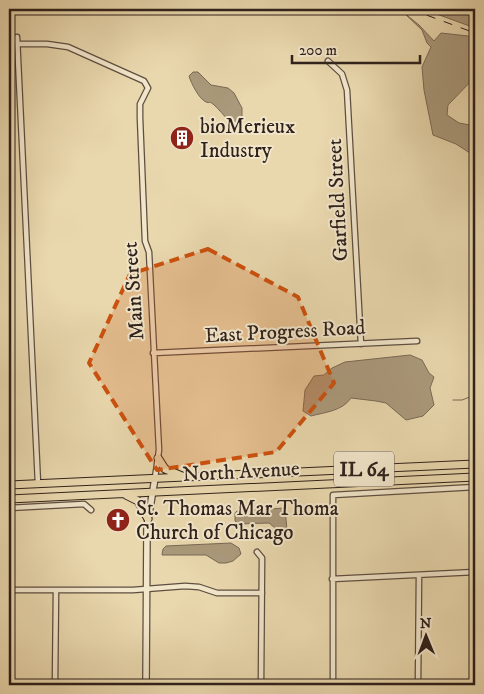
<svg xmlns="http://www.w3.org/2000/svg" width="484" height="694" font-family="'IM FELL DW Pica',serif">
<style>
.water{fill:#aa997b;stroke:#796955}
.lines{fill:none;stroke-linecap:round;stroke-linejoin:round}
.stream{stroke:#796955;stroke-width:1}
.minor-casing{stroke:#5e4e40;stroke-width:7}
.tertiary-casing{stroke:#5e4e40;stroke-width:8}
.primary-casing{stroke:#2f211b;stroke-width:9}
.minor{stroke:#f1e5ca;stroke-width:4.5}
.tertiary{stroke:#f1e5ca;stroke-width:5.5}
.primary{stroke:#e9d7ad;stroke-width:7}
.rail{stroke:#2f211b;stroke-width:1;stroke-dasharray:9 9;stroke-linecap:butt}
.marked{fill:#cc510e;fill-opacity:0.2;stroke:#cc510e;stroke-width:4;stroke-dasharray:10 6;stroke-linejoin:round}
.labels{text-anchor:middle;stroke-width:4;stroke-linejoin:round;paint-order:stroke}
.shield{fill:#f1e5ca;stroke:#695c50;stroke-width:1}
.shield-label{font-size:20px;font-weight:bold;fill:#2f211b}
.poi-label{font-size:21px;fill:#2f211b;stroke:#f1e5ca;text-anchor:start}
.street-label{font-size:21px;fill:#2f211b;stroke:#f1e5ca}
</style>
<rect width="100%" height="100%" fill="#e9d7ad"/>
<filter id="stains"><feTurbulence type="fractalNoise" baseFrequency=".004" numOctaves="4"/><feColorMatrix values="0 0 0 0 .2 0 0 0 0 .09 0 0 0 0 .02 0 0 0 .5 -.17"/></filter>
<radialGradient id="worn" r=".72"><stop offset=".6" stop-color="#630" stop-opacity="0"/><stop offset="1" stop-color="#630" stop-opacity=".3"/></radialGradient>
<path class="water" d="M423 9H475V28Z
M403 12 419 25 434 41 441 33 468 36 475 40V77L448 105 447 115 459 123 475 126V167L473 155 456 144 433 135 424 90 422 67 431 47 427 43 422 30Z
M193 72H198L211 85 228 88 234 93 242 108V118L238 122H230C224 116 219 109 213 104 207 100 213 104 206 102 199 99 191 83 189 76Z
M410 355 422 360 429 373 434 377 430 388 434 405 423 416 406 420 386 403 376 401 351 398C342 411 326 412 311 416L303 411 305 390 314 376 324 375 332 368 345 362Z
M285 508 287 530V533L284 535 269 523 239 524 235 521V513L237 511Z
M231 543 239 548 241 554 233 561 226 563H219L206 555H162L163 549 166 546Z"/>
<g class="lines">
<path class="stream" d="M453 400H462L475 395"/>
<g class="minor-casing">
<path id="minor" d="M17 37 38 484
M18 44H47L68 47 144 81 148 88 140 104V118L145 241 149 252 159 450 155 478
M328 61 342 74 347 90 361 344
M153 353 417 341
M9 508 84 504 91 510
M257 552 262 558 261 685
M332 579 475 572
M9 590H133L185 586 199 587 217 593H262
M55 685 56 590
M333 685V495L475 487
M418 685 419 575
M458 685 475 684"/>
</g>
<g class="tertiary-casing">
<path id="tertiary" d="M146 685 147 526 155 478"/>
</g>
<g class="primary-casing">
<path id="primary" d="M158 458 165 469 182 476
M9 485 475 464
M126 495 138 501 148 519
M9 499 475 477"/>
</g>
<use href="#minor" class="minor"/>
<use href="#tertiary" class="tertiary"/>
<use href="#primary" class="primary"/>
<path class="rail" d="M410 9 475 33"/>
</g>
<path class="marked" d="M208 249 298 297 334 383 276 452 157 470 89 363 130 274Z"/>
<defs>
<g id="building-disc" transform="scale(1.25)"><circle r="9.5" fill="#8f2418" stroke="#f1e5ca"/><path d="M-4-6H4V6H1V3H-1V6H-4ZM-2.5-4.3h1.7v1.8h-1.7ZM.8-4.3h1.7v1.8H.8ZM-2.5-1h1.7V.8h-1.7ZM.8-1h1.7V.8H.8Z" fill="#fff"/></g>
<g id="church-disc" transform="scale(1.25)"><circle r="9.5" fill="#8f2418" stroke="#f1e5ca"/><path d="M-1.2-6h2.4v3.5h3.3v2.4h-3.3V6h-2.4V-.1h-3.3v-2.4h3.3Z" fill="#fff"/></g>
</defs>
<g fill-rule="evenodd">
<use href="#building-disc" x="182" y="138"/>
<use href="#church-disc" x="118" y="520"/>
</g>
<g class="labels">
<rect class="shield" x="334" y="451.5" width="60" height="35" rx="4"/>
<g class="shield-label">
<text x="364" y="476">IL 64</text>
</g>
<g class="poi-label">
<text x="200" y="133">bioMerieux<tspan x="200" dy="24">Industry</tspan></text>
<text x="136" y="515">St. Thomas Mar Thoma<tspan x="136" dy="24">Church of Chicago</tspan></text>
</g>
<g class="street-label">
<text transform="translate(337 200) rotate(-93)" y="7">Garfield Street</text>
<text transform="translate(133 291) rotate(-94)" y="7">Main Street</text>
<text transform="translate(285 331) rotate(-3)" y="7">East Progress Road</text>
<text transform="translate(241 471) rotate(-3)" y="7">North Avenue</text>
</g>
</g>
<rect width="484" height="694" fill="none" stroke="#e9d7ad" stroke-width="30"/>
<rect x="10" y="10" width="464" height="674" fill="none" stroke="#2f211b" stroke-width="2.5"/>
<rect x="15" y="15" width="454" height="664" fill="none" stroke="#2f211b"/>
<g transform="translate(426 636) rotate(359)" stroke="#f1e5ca" stroke-width="4" paint-order="stroke">
<path d="M0-4L9 19L0 12L-9 19Z" fill="#2f211b"/>
<text y="-8" font-size="14" font-weight="bold" text-anchor="middle" fill="#2f211b">N</text>
</g>
<path d="M292 55v8h128v-8" fill="none" stroke="#2f211b" stroke-width="2.5"/>
<text x="299" y="55" font-size="15" fill="#2f211b" stroke="#f1e5ca" stroke-width="4" paint-order="stroke">200 m</text>
<rect width="100%" height="100%" filter="url(#stains)"/>
<rect width="100%" height="100%" fill="url(#worn)"/>
</svg>
